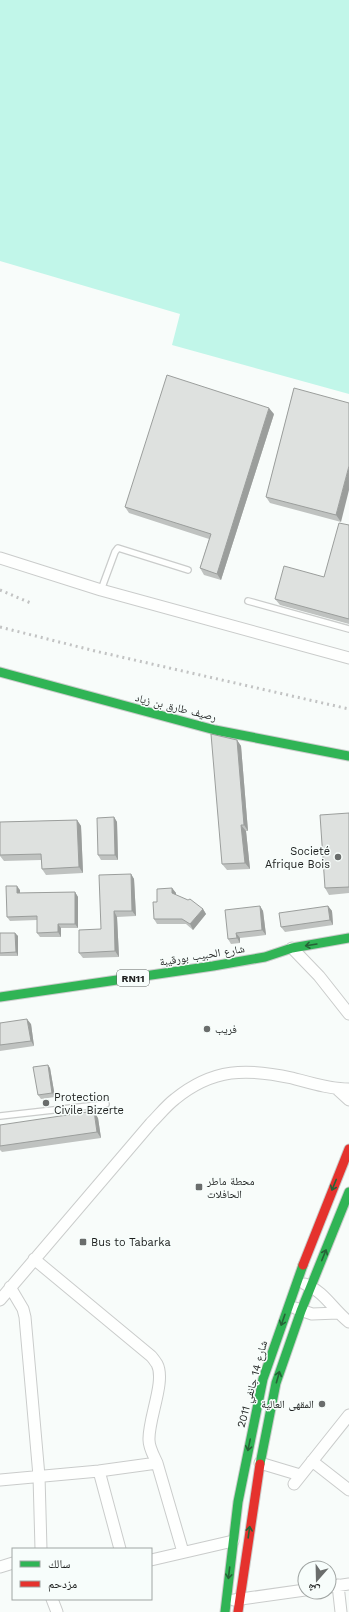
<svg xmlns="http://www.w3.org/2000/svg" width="349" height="1612" font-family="'Work Sans','Noto Naskh Arabic',sans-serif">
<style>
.water{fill:#c1f6e9}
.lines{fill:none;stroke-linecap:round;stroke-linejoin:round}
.lane-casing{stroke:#cacccb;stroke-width:8}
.street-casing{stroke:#cacccb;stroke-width:13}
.fast-casing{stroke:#cacccb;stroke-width:11}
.jam-casing{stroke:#cacccb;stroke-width:11}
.lane{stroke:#fefffe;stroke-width:5.5}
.street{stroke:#fefffe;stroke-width:11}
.fast{stroke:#30b455;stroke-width:9}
.jam{stroke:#e5322d;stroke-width:9}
.rail{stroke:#c2c3c3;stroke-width:3;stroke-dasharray:2 4;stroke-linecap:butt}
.wall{fill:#bfc2c0}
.shaded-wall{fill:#9b9e9c}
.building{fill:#dee1df;stroke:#9b9e9c}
.oneway{stroke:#266337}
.poi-dot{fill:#6a6d6c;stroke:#f7fdfb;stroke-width:1.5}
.labels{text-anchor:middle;stroke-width:3;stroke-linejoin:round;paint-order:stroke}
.shield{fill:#f7fdfb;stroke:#5f6261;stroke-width:1}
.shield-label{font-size:10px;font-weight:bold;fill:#1e201f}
.street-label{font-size:11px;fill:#1e201f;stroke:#f7fdfb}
.poi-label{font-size:11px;fill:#1e201f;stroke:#f7fdfb;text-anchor:start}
</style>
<rect width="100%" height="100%" fill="#f8fcfa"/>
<path class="water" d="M0 0H349V394L172 345 180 314 0 261Z"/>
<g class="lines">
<g class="lane-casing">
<path id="lane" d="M101 590 115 552 118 548 188 570
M248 601 349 629
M0 1116 106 1104"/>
</g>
<g class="street-casing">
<path id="street" d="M0 558 101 590 349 658
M292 948 319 976 349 1014
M337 1089 349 1100
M34 1259 151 1356C153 1358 155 1361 157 1364 166 1381 148 1419 149 1440 149 1448 154 1456 157 1463
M305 1284C325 1292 333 1310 349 1322
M10 1287 23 1309 25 1317 39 1476 41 1549
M0 1300 151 1123C159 1115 166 1106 175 1099 213 1068 247 1068 292 1078 311 1083 330 1089 349 1089
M295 1308 312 1314 338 1313
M312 1461 349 1490
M260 1463 300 1475
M99 1471 120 1549
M0 1480 99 1471 157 1463 183 1552
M294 1484 349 1415
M151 1560 233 1541
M0 1567 13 1563
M338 1585 341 1612
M329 1587 349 1584
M52 1599 57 1612
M234 1600 305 1590"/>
</g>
<g class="fast-casing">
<path id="fast" d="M0 672 215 730 349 756
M0 997 213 966 265 957 292 948 349 938
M260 1464 276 1383 301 1311 349 1192
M225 1612 238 1502 263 1379 303 1265"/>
</g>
<g class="jam-casing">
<path id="jam" d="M303 1265 349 1149
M238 1612 260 1464"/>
</g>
<use href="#lane" class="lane"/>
<use href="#street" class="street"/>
<use href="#fast" class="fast"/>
<use href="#jam" class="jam"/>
<path class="rail" d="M0 590 33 604
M0 627 95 651 349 709"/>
</g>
<path class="wall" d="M294 388 341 522 270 503 266 497Z
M274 414 221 580 204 575 200 568 209 539 129 513 125 507Z
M349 525V624L280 605 275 599 324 577Z
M237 740 241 746 248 831H246L250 869 227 870 222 864Z
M349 813V893L329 895 325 888Z
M114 817 117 822 118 860H101L98 855Z
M77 820 81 826 83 873 46 875 42 869 41 860 4 861 0 856V822Z
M131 874 134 879 136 916 117 917 119 957 83 958 79 953 101 929Z
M172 888 176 893V895L203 909 206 914 193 930 186 924H157L154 919 157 902Z
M20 890V893L75 892 78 897V928H61V937H40L37 933V920L10 921 7 917Z
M260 906 263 911 266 935 240 938V943L231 944 228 939Z
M328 906 332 911 333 925 285 932 281 927Z
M0 933H15L18 936V956H0Z
M0 1023 31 1024 34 1046 0 1051Z
M48 1065 50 1068 55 1097 41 1099 38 1095Z
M98 1118 101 1138 2 1152 0 1150V1125Z"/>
<path class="shaded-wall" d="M269 408 274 414 221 580 217 574Z
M349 466V490L341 522 336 515Z
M237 740 241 746 248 831 244 825Z
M114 817 117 822 118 860 115 855Z
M77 820 81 826 83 873 79 867Z
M241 825 246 831 250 869 245 863Z
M131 874 134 879 136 916 132 911Z
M17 886 20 890V897L17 893Z
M172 888 176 893V898L172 893Z
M75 892 78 897V928L75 924Z
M260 906 263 911 266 935 262 930Z
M328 906 332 911 333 925 330 920Z
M203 909 206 914 193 930 190 924Z
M114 911 117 917 119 957 115 951Z
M58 924 61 928V937L58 932Z
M15 933 18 936V956L16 952Z
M236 933 240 938V943L237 938Z
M27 1019 31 1024 34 1046 31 1041Z
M48 1065 50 1068 55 1097 52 1093Z
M94 1111 98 1118 101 1138 97 1132Z"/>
<path class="building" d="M167 375 269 408 217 574 200 568 211 534 125 507Z
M294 388 349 403V466L336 515 266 497Z
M339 523 349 525V619L275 599 284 566 324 577Z
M211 734 237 740 244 825H241L245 863 222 864Z
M349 813V887L325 888 320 815Z
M114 817 115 855H98L97 818Z
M77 820 79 867 42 869 41 854 0 855V822Z
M131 874 132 911H114L115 951 79 953V930L101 929 99 875Z
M6 886H17V893L75 892V924H58V932L37 933V916L7 917Z
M172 888V893L188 900 190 899 203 909 190 924 182 919H154L153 902H157V889Z
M260 906 262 930 236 933 237 938 228 939 225 910Z
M328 906 330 920 281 927 279 913Z
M0 933H15L16 952 0 953Z
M27 1019 31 1041 0 1045V1023Z
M48 1065 52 1093 38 1095 33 1067Z
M94 1111 97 1132 0 1146V1125Z"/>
<defs><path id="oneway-shaft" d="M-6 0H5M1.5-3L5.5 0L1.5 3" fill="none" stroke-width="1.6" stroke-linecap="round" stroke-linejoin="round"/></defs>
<g class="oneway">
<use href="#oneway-shaft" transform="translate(311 945) rotate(171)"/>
<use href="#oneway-shaft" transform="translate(334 1185) rotate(112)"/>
<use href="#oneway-shaft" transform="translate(324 1255) rotate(-68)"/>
<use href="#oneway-shaft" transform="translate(283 1320) rotate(109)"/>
<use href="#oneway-shaft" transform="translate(278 1377) rotate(-74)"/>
<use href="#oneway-shaft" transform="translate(249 1445) rotate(102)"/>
<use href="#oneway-shaft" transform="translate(249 1532) rotate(-82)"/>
<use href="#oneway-shaft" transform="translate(229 1573) rotate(97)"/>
</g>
<g class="poi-dot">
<circle cx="338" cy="857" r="4"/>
<circle cx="207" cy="1029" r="4"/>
<circle cx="46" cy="1103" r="4"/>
<rect x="195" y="1183" width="8" height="8" rx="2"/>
<rect x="79" y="1238" width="8" height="8" rx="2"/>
<circle cx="322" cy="1404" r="4"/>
</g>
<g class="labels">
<rect class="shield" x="117" y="970" width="32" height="16" rx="3"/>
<g class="shield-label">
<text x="133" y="982">RN11</text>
</g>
<g class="street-label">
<text transform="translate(176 707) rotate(14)" y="4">رصيف طارق بن زياد</text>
<text transform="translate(202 955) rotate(-9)" y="4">شارع الحبيب بورقيبة</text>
<text transform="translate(252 1384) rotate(-75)" y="4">شارع 14 جانفي 2011</text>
</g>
<g class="poi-label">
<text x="330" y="855" text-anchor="end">Societé<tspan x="330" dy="13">Afrique Bois</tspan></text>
<text x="215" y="1033">فريب</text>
<text x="54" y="1101">Protection<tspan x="54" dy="13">Civile Bizerte</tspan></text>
<text x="207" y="1185">محطة ماطر<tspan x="207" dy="13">الحافلات</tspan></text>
<text x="91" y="1246">Bus to Tabarka</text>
<text x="314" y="1408" text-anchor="end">المقهى العالية</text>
</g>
</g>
<rect x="12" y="1548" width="140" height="52" fill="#f7fdfb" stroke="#a0a5a3"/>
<rect x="20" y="1561" width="20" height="6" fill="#30b455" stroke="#a0a5a3"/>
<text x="48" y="1568" font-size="12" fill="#1e201f">سالك</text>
<rect x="20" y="1581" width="20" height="6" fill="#e5322d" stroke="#a0a5a3"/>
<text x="48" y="1588" font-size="12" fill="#1e201f">مزدحم</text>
<g transform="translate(317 1580) rotate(200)"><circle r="19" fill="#f7fdfb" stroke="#a0a5a3"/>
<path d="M0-3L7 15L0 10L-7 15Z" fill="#6a6d6c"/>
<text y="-6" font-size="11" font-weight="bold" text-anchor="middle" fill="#1e201f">ش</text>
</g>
</svg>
